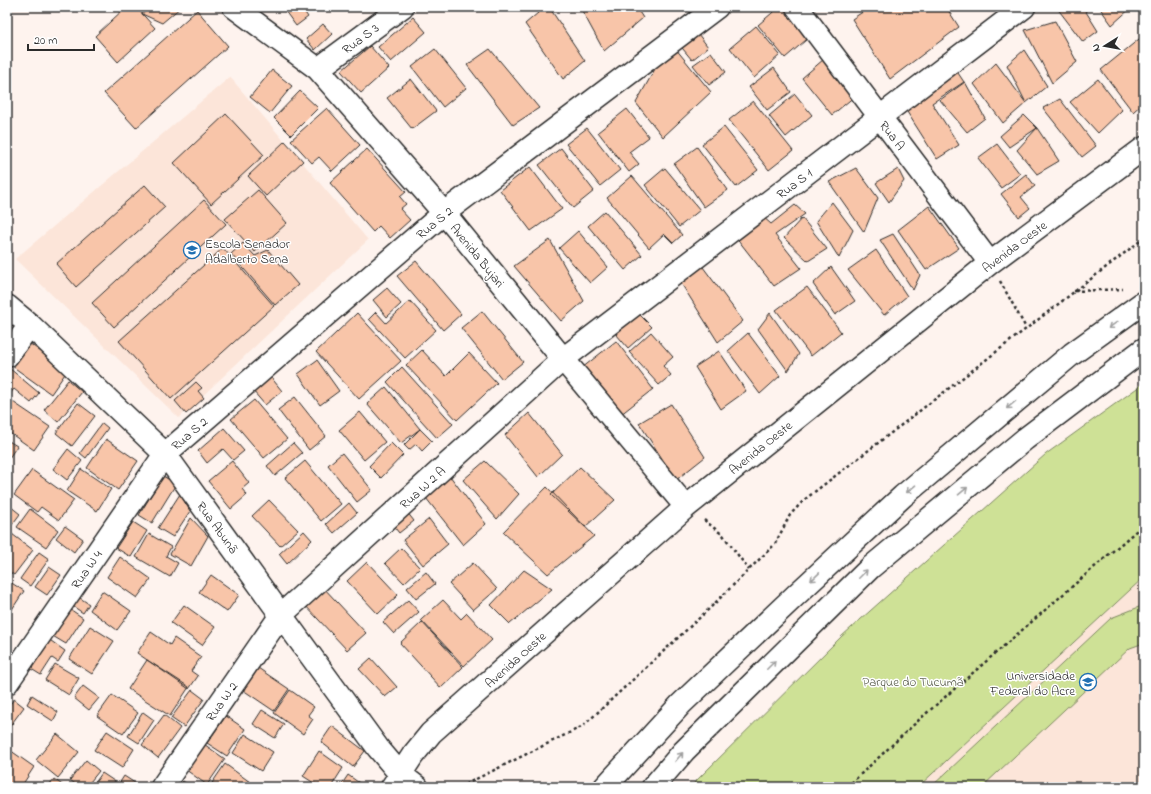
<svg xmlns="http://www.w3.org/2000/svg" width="1151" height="794" font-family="'Indie Flower',sans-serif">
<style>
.built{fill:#fce5d9}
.green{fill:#cee196;stroke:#7c8660}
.building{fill:#f8c5a9;stroke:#2b2b2b}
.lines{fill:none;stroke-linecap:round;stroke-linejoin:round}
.minor-casing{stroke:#2b2b2b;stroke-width:25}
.primary-casing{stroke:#2b2b2b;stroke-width:25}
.path{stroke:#2b2b2b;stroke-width:2.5;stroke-dasharray:3 3;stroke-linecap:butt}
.minor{stroke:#fff;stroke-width:22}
.primary{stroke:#fff;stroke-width:22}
.oneway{stroke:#a0a0a0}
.labels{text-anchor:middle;stroke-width:3;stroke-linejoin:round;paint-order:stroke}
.street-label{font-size:13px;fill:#2b2b2b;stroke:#fff}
.poi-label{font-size:13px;fill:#2b2b2b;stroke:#fff;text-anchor:start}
.park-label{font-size:13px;fill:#545846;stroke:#fff}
</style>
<rect width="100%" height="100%" fill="#fef3ee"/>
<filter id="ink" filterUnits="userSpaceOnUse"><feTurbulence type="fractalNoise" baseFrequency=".025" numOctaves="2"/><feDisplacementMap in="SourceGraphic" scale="8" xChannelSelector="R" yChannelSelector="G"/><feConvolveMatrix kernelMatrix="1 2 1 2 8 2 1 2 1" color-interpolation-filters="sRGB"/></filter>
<g filter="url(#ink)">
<path class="built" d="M230 77 368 240 179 418 15 259Z
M1144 577V787H918Z"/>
<path class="green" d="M1144 383V577L918 787H690L842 636 1046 454Z
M1144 605V643L1130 648 982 787H931L1111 618Z"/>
<path class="building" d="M126 7H136L155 28 118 62 95 36Z
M151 7H181L162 23 142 14Z
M282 7H301L308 17 296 26Z
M545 7H549L585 61 563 79 525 24Z
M580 7H636L643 18 604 51Z
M779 7H790L813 34 785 58 758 25Z
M870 7H946L959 27 890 79 852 19Z
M1059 7H1083L1098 31 1083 42 1057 8Z
M1099 7H1132L1112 25Z
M197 10 228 46 136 128 104 93Z
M413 17 426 32 391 62 378 47Z
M1055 21 1077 62 1052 83 1025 30Z
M323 24 332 34 315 50 306 39Z
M756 26 780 55 754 78 730 48Z
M695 30 708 47 692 60 678 43Z
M1144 35V102L1133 112 1101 70Z
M671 43 711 92 663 137 636 103 665 51Z
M370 46 389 68 361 93 341 71Z
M435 49 466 88 443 107 412 67Z
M490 49 539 108 513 125 467 65Z
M1024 50 1047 86 1026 103 1007 65Z
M711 52 726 72 709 85 693 65Z
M824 59 855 96 832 115 802 78Z
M996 63 1026 103 1003 123 974 84Z
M774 68 791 92 767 110 749 87Z
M272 70 292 86 270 113 250 97Z
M956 70 964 82 932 103 959 145 937 159 902 104Z
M411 79 436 111 412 129 387 98Z
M1098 79 1122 110 1098 133 1070 102Z
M965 82 985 118 967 132 940 100Z
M300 91 318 108 291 135 274 118Z
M795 94 812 115 786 137 769 116Z
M1060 99 1096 146 1082 157 1043 108Z
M753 101 793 151 769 170 729 120Z
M327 108 360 145 332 171 319 157 312 163 291 140Z
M627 109 649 137 629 152 639 164 629 172 598 132Z
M226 114 264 155 211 204 174 163Z
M1024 115 1037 128 1009 147 1000 136Z
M724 127 758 170 736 187 702 144Z
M587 128 620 170 600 186 566 144Z
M1037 128 1059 161 1037 174 1017 150Z
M285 141 303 161 266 196 248 176Z
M997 144 1020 174 1001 188 978 158Z
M697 147 728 190 704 207 674 164Z
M561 148 594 191 573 208 539 165Z
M367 149 406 192 400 197 406 204 400 209 410 220 390 238 379 226 373 232 330 183Z
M530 167 562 209 531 231 500 190Z
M665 168 700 210 679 227 645 185Z
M856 168 878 198 864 232 829 182Z
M898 169 904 181 889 202 876 183Z
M1026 174 1035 186 1021 197 1030 208 1019 217 1001 194Z
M632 176 682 235 673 243 664 234 649 248 607 198Z
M145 185 165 207 76 287 56 264Z
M258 190 287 223 255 252 225 219Z
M204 200 226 224 114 327 92 303Z
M832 202 853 230 839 258 816 221Z
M795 205 805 214 775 235 801 268 774 286 735 236 762 216 771 224Z
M929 206 959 248 926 270 898 230Z
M605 211 642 255 625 270 588 226Z
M802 218 827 249 808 261 784 238Z
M578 231 608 267 590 283 559 248Z
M893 234 920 275 913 290 880 240Z
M550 240 584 301 561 321 514 266Z
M243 243 255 256 268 250 298 285 275 305 231 254Z
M223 248 274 306 171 399 119 341Z
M876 250 907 296 884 315 848 270Z
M416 261 461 314 443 330 397 276Z
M700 263 743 321 718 342 679 280Z
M831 267 855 301 835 315 813 284Z
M807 287 841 332 811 356 776 310Z
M387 288 401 304 387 317 373 300Z
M410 301 436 330 405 358 369 319 376 312 386 323Z
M482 311 523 362 502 379 461 328Z
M357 313 401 361 359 399 316 352Z
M770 313 799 354 788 371 758 329Z
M639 314 652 327 628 348 616 334Z
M651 332 673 357 663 366 671 375 659 385 629 352Z
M748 333 780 376 760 394 728 351Z
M616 341 653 389 620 415 582 368Z
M29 343 67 371 51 394 12 366Z
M422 350 446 376 469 353 497 383 457 420 406 365Z
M719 351 746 391 721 409 695 367Z
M317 360 339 391 320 405 298 374Z
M402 367 453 424 437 438 387 382Z
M9 368 39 393 31 403 14 389 8 396 7 395V370Z
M270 376 282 391 265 405 253 391Z
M68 380 82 392 58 422 44 410Z
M196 382 202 388 198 391 204 398 186 414 175 401Z
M386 387 420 429 401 443 367 404Z
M295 397 326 436 309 450 278 410Z
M7 398 50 427 34 450 7 431Z
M254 400 287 439 264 458 231 419Z
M78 403 95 416 72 446 56 433Z
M671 404 705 457 676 480 639 423Z
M360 412 385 442 364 460 339 430Z
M529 413 562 454 538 477 505 435Z
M102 423 108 428 86 458 80 453Z
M224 428 244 451 233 460 223 449 207 463 198 451Z
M420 429 432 441 422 451 416 444 409 450 404 445Z
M106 439 138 461 118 490 87 468Z
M7 440 17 446 7 461Z
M293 443 302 453 275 476 267 466Z
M391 443 403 455 381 478 369 466Z
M68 449 82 461 67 480 53 469Z
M342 453 372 490 357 502 328 465Z
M232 461 249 483 242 489 247 495 231 509 208 481Z
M305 461 341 504 321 521 285 478Z
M485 461 519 494 497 519 463 480Z
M580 467 615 500 585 527 551 495Z
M81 469 111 489 97 511 67 491Z
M32 470 74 500 59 520 41 507 37 512 14 495Z
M163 476 176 484 152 523 139 515Z
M450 476 486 524 463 545 426 498Z
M547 487 594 536 548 574 503 532Z
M180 494 190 511 173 537 158 528Z
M269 500 298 530 280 546 252 516Z
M349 503 357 513 334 533 326 524Z
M10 506 20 514 11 526 7 523V510Z
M403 507 414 521 399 533 388 519Z
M30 509 58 530 46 547 17 527Z
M191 518 208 536 191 566 170 554Z
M429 519 448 544 423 565 403 540Z
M133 522 147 531 131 557 116 548Z
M65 526 83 539 74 552 56 538Z
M8 531 33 550 14 575 7 570V533Z
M304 531 312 540 287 564 279 554Z
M149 534 171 547 166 556 178 563 170 577 136 557Z
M401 548 420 568 404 583 385 563Z
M39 552 49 559 30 586 20 579Z
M120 557 151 579 137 598 107 577Z
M367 562 398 595 378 614 347 581Z
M473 563 497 589 473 610 449 584Z
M49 567 61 575 47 595 35 587Z
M524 570 552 589 510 624 491 605Z
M426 572 435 584 416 599 407 588Z
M211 575 239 595 227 612 199 592Z
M7 580 24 591 7 617Z
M322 586 366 633 347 650 303 603Z
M102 591 131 611 117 630 90 610Z
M74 594 89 604 83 613 68 603Z
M408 600 419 612 394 634 383 622Z
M443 600 461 619 467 613 492 640 464 666 421 620Z
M64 605 83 618 66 644 46 632Z
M184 605 215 627 202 645 171 623Z
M422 622 463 667 441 688 400 643Z
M90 626 114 641 92 674 69 659Z
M151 632 170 645 174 638 201 657 191 671 198 676 189 689 137 653Z
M47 638 65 651 58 662 52 658 41 675 28 667Z
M371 658 397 687 385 697 359 669Z
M147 660 189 687 170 716 128 689Z
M55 664 79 678 69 695 45 680Z
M258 668 289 689 274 711 243 690Z
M83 686 99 698 89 710 74 698Z
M192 690 204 699 184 727 171 718Z
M290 690 314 707 308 715 313 719 303 734 274 713Z
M32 695 58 712 53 721 27 704Z
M112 695 138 713 123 734 97 716Z
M14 699 24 707 10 726 7 724V708Z
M262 710 284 724 275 738 253 724Z
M143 712 154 720 139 743 128 736Z
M164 715 180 728 158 758 142 745Z
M226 716 245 729 227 756 207 743Z
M332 726 365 751 353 767 321 742Z
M107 731 134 749 122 768 94 750Z
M57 734 79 752 58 778 36 760Z
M245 734 273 752 261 771 233 753Z
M201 742 225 759 207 785 182 767Z
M7 748 34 767 21 787H7Z
M319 751 343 768 331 787H320L303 776Z
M86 760 99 771 86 787H79L70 780Z
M225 764 257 787H218L212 783Z
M102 773 117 783 113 787H92Z
M348 775 365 787H340Z
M124 776 141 787H117Z
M54 779 65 787H47Z
M183 781 191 787H178Z"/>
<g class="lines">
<g class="minor-casing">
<path id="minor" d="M234 7 318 69 444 213 563 359 686 507
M797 7 990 263
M318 69 402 7
M7 306 30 325 165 454 281 615 378 748 400 774 417 787
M7 356 30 325
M7 683 165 454 444 213 717 7
M162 787 281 615 563 359 1024 7
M392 787 413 755 431 733 686 507 990 263 1144 148"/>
</g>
<g class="primary-casing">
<path id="primary" d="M605 787 681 704 796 595 903 496 1072 354 1144 302
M653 787 684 751 870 568 1025 439 1144 349"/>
</g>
<path class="path" d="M1000 281 1026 328
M1074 291 1123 289
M704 520 723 535 749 570
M460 787 583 726 709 609 775 544 790 515 804 500 1144 238
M847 787 921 718 1144 524"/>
<use href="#minor" class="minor"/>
<use href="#primary" class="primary"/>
</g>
<defs><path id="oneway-shaft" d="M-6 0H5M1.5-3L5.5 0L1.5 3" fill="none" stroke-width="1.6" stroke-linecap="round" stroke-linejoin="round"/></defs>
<g class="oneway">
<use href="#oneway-shaft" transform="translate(1113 325) rotate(144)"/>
<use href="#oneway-shaft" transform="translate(1011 405) rotate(140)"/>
<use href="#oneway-shaft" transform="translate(911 489) rotate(140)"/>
<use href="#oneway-shaft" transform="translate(963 491) rotate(-40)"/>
<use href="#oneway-shaft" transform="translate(863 574) rotate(-45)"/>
<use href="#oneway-shaft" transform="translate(815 577) rotate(137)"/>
<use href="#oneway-shaft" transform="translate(771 665) rotate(-45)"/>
<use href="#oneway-shaft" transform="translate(679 757) rotate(-50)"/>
</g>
</g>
<defs>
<g id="school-ring" transform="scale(0.9)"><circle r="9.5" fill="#fff" stroke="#1f6fb2" stroke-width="1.5"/><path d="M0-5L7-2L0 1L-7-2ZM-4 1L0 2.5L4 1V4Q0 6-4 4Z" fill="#1f6fb2"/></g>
<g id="university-ring" transform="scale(0.9)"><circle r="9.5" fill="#fff" stroke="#1f6fb2" stroke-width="1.5"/><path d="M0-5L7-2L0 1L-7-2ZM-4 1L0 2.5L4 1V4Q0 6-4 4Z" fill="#1f6fb2"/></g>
</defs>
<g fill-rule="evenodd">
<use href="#school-ring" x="192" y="250"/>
<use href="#university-ring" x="1088" y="682"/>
</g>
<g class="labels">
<g class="street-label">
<text transform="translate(360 38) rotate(-37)" y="5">Rua S 3</text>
<text transform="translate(893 135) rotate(53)" y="5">Rua A</text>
<text transform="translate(794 183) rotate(-37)" y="5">Rua S 1</text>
<text transform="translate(434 222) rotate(-40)" y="5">Rua S 2</text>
<text transform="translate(1014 246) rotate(-37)" y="5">Avenida Oeste</text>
<text transform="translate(478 255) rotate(51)" y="5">Avenida Bujari</text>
<text transform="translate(189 433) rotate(-41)" y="5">Rua S 2</text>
<text transform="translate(760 447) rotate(-39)" y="5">Avenida Oeste</text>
<text transform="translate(422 487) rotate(-42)" y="5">Rua W 2 A</text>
<text transform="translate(218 527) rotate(54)" y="5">Rua Abunã</text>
<text transform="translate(86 569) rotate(-55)" y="5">Rua W 4</text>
<text transform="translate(515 659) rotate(-42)" y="5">Avenida Oeste</text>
<text transform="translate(221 701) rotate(-55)" y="5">Rua W 2</text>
</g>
<g class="poi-label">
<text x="205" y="248">Escola Senador<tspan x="205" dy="15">Adalberto Sena</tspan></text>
<text x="1075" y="680" text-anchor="end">Universidade<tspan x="1075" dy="15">Federal do Acre</tspan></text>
</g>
<g class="park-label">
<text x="913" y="686">Parque do Tucumã</text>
</g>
</g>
<rect width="1151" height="794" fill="none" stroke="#fff" stroke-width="24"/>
<rect x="12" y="12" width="1127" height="770" fill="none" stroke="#2b2b2b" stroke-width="1.5" filter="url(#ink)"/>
<g transform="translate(1105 46) rotate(259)" stroke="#ffffff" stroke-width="3" paint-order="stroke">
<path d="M0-3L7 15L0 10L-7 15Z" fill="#2b2b2b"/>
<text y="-6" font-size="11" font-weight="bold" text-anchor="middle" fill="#2b2b2b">N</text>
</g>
<path d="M28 44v6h66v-6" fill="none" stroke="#2b2b2b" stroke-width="2"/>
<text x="34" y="44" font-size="12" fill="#2b2b2b" stroke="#ffffff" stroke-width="3" paint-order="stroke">20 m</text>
</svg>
